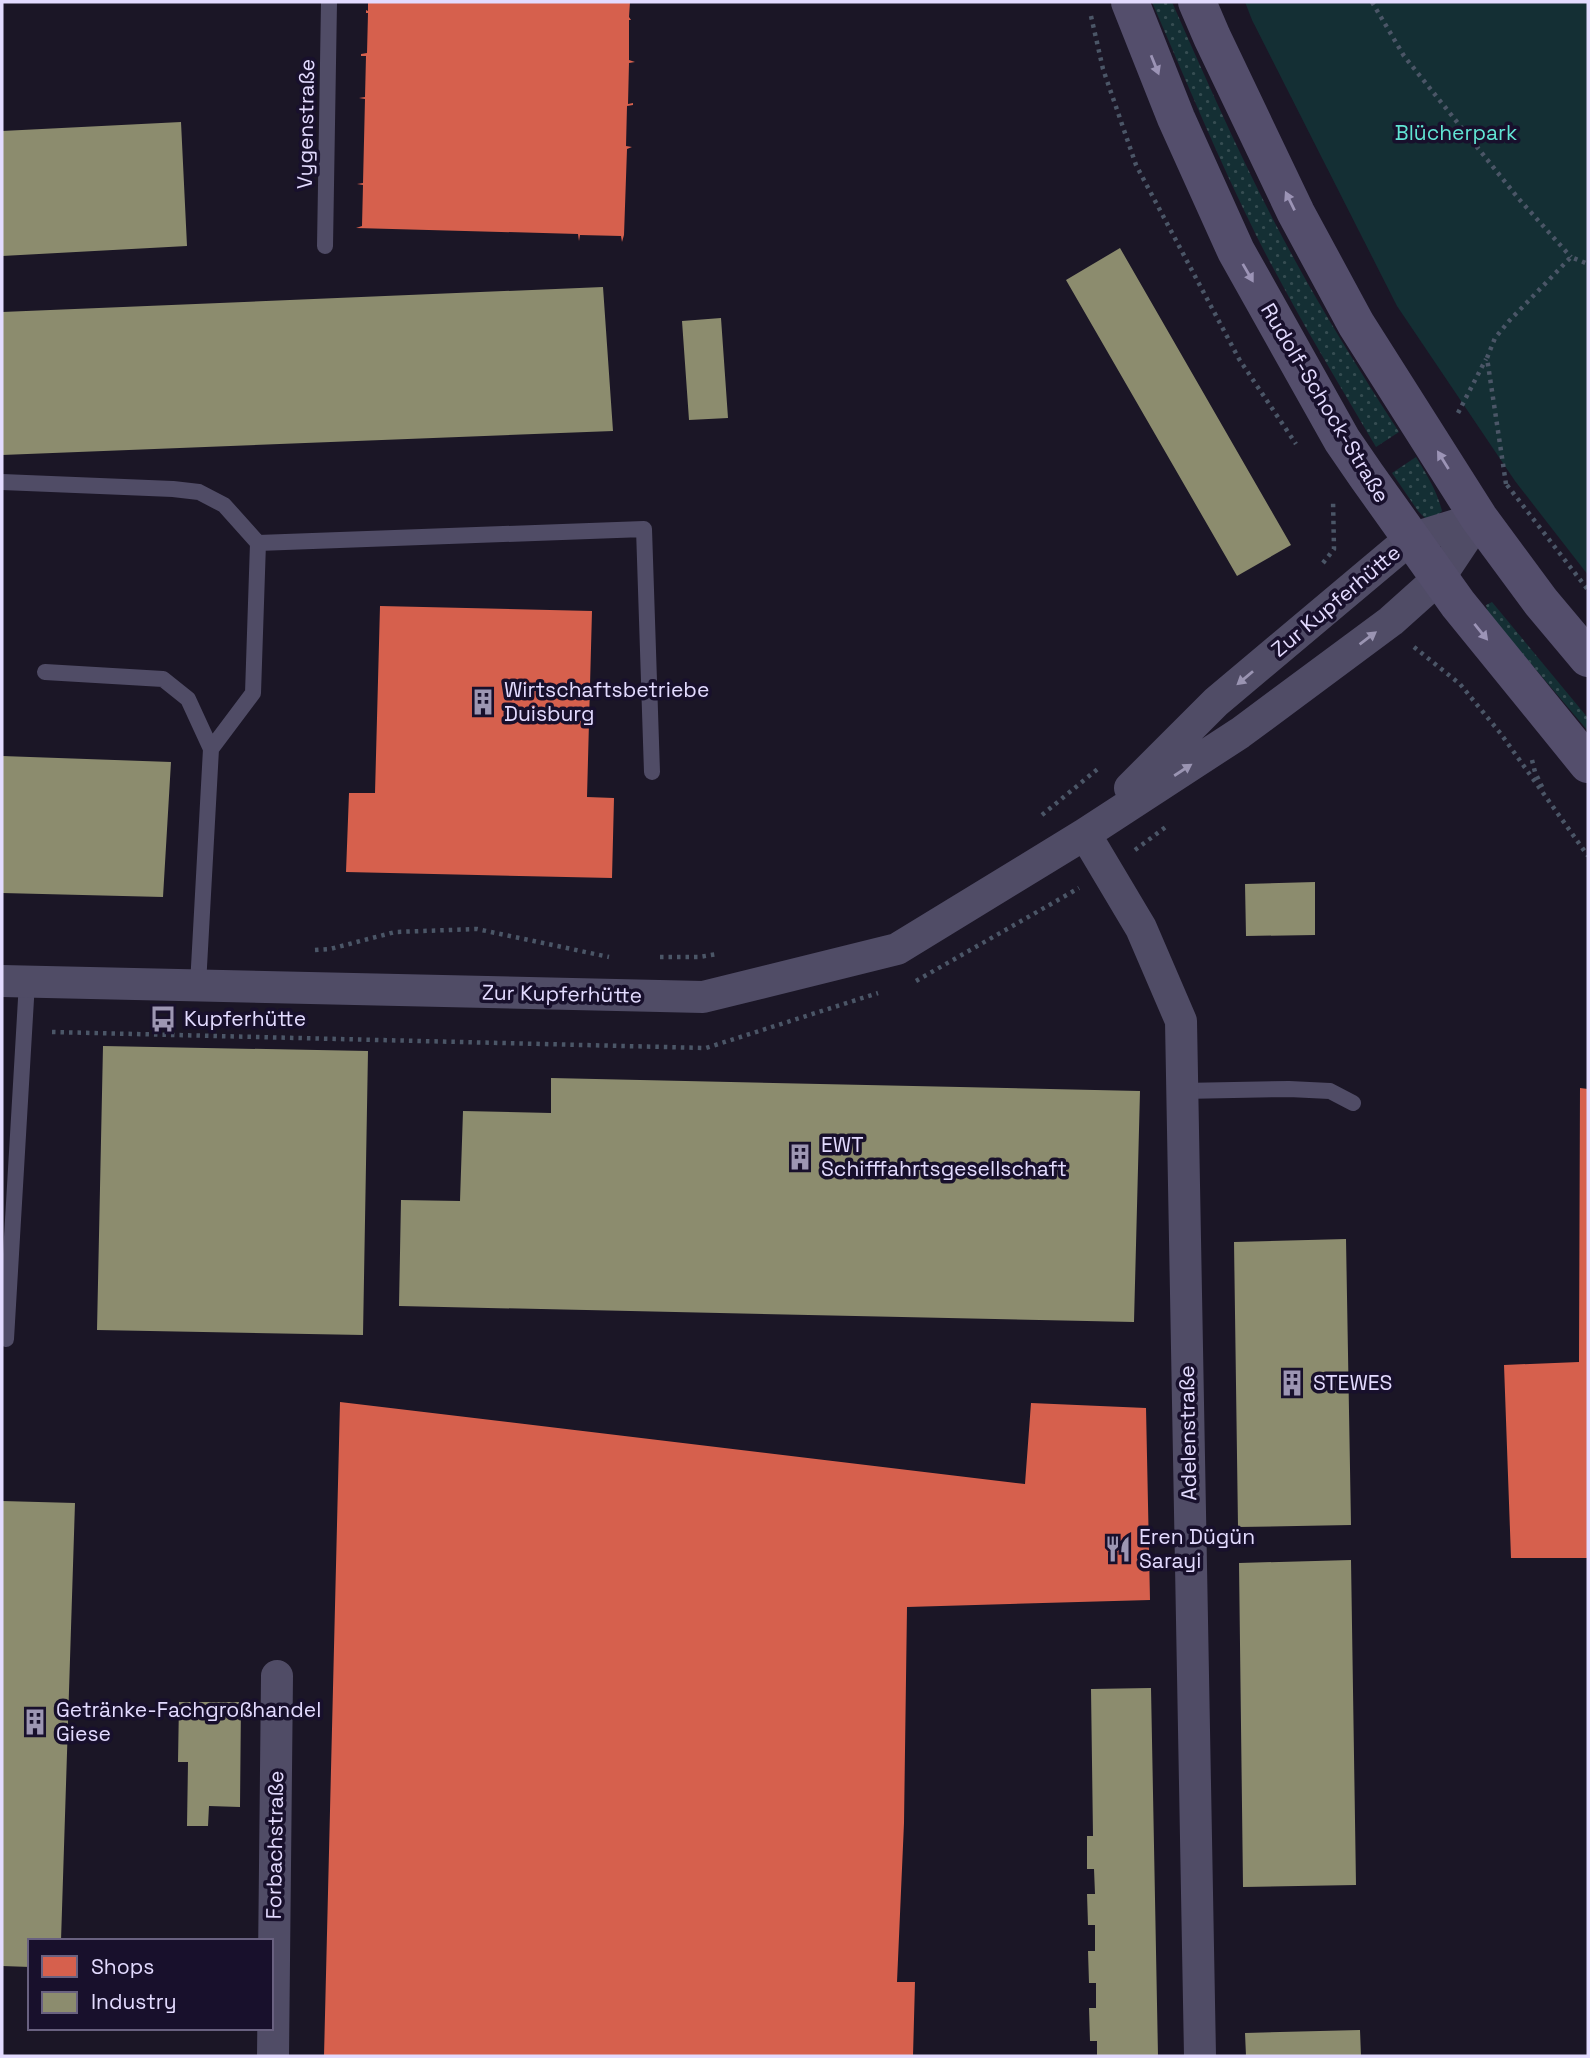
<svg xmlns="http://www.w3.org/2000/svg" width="1590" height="2058" font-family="'Space Grotesk',sans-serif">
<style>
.grass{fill:url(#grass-dots)}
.park{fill:#142f34}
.shops{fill:#d6604d}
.industry{fill:#8c8c6e}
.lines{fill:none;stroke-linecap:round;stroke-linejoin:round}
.path{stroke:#4b5667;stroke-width:4.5;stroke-dasharray:3.5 5;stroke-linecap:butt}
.lane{stroke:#504c66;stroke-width:16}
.street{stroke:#504c66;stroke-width:32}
.secondary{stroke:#544e6c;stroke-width:38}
.oneway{fill:#9c94b6}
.oneway2{fill:#9a94b2}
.labels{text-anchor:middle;stroke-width:7;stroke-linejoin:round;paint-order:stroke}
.street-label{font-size:21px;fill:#e3dbff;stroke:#18102c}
.park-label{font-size:21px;fill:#61e5d4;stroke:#18102c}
.poi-label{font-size:21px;fill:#e3dbff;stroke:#18102c;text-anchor:start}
</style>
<defs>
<pattern id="grass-dots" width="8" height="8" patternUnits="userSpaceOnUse" patternTransform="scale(1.75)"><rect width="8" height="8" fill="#142f34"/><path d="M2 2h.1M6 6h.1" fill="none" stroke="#364d52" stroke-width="1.8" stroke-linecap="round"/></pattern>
</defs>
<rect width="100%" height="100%" fill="#1b1626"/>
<path class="grass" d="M1152 2H1172C1205 77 1238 152 1276 225 1313 296 1355 364 1399 432L1376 447C1335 378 1293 308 1257 237 1219 160 1186 81 1152 2Z
M1416 457C1427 475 1437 491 1442 511L1435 518H1425L1418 511 1392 473Z
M1492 602 1588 718V731L1488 613 1486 605Z"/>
<path class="park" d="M1245 2H1588V575L1515 481 1397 306 1252 20Z"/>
<path class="shops" d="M368 2H630L629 17 631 20H629V60L635 62 629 63 628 104 633 103V105L627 106 626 146 632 147 627 149 624 235 622 242 621 236 580 235 579 241 578 234 356 228 362 226 363 185 357 184 363 183 365 99 359 98 365 97 366 56H361V54L367 53 368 13H366V10L368 11Z
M380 606 592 611 587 797 614 798 612 878 346 872 349 793H375Z
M1580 1088 1588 1089V1558H1511L1504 1365 1579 1362Z
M340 1402 1025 1484 1031 1403 1146 1408 1150 1600 907 1607 904 1823 897 1982H915L913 2056H324Z"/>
<path class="industry" d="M181 122 187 246 2 256V131Z
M1120 248 1291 545 1237 576 1066 280Z
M603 287 613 431 2 455V312Z
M721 318 728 418 689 420 682 321Z
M2 756 171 762 163 897 2 893Z
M1315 882V935L1246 936 1245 884Z
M103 1046 368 1051 363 1335 97 1330Z
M551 1078 1140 1091 1134 1322 399 1306 401 1200 460 1201 463 1111 551 1113Z
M1346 1239 1351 1525 1238 1527 1234 1242Z
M2 1501 75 1503 61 1941H30V1967L2 1966Z
M1351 1560 1356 1885 1243 1887 1239 1563Z
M1151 1688 1158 2056H1097V2041H1090L1089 2008H1096V1983H1089L1088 1951H1095V1925H1088L1087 1894H1095L1094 1869H1087V1836H1093L1091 1689Z
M179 1702H241L240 1807 209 1806 208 1826H187L188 1762H178Z
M1360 2030 1361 2056H1246L1245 2033Z"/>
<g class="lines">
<path class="path" d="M1372 2 1404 56 1518 198 1571 257
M1091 16 1103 69 1136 165 1239 359 1296 444
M1458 413 1486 359
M1506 484 1487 358 1495 338 1509 321 1571 257 1588 264
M1507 485 1588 590
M1323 563 1334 549 1333 499
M1414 647 1460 684 1501 734 1588 856
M1532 760 1535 772 1544 791
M1042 815 1100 767
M1135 850 1167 826
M315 950 330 949 395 932 477 929 609 957
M660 957H699L717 954
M916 981 1079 888
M52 1032 706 1048 878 993"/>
<path class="lane" d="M325 246 329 2
M2 482 173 489 199 492 224 505 258 543
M45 672 163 679 188 699 211 749
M198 985 211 749 253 693 258 543 644 529 652 772
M1182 1091 1289 1089 1330 1091 1353 1103
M6 1339 27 982"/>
<path class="street" d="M1130 788 1216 702 1410 539 1479 518
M1085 834 1141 928 1181 1021 1200 2056
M2 981 703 997 897 949 1085 834 1240 733 1391 621 1439 578 1479 518
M273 2056 277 1676"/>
<path class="secondary" d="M1130 2 1176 118 1236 251 1342 440 1366 475 1458 604 1588 764
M1197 2 1212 37 1296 213 1356 324 1479 518 1541 602 1588 658"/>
</g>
<defs><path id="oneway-solid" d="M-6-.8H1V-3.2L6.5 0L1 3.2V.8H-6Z" transform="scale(1.75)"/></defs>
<g class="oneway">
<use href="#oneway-solid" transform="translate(1155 65) rotate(68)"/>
<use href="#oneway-solid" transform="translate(1290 201) rotate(-116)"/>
<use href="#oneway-solid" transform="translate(1248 273) rotate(60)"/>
<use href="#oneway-solid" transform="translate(1443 460) rotate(-122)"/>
<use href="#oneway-solid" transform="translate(1481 632) rotate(51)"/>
</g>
<g class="oneway2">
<use href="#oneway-solid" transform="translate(1368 638) rotate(-37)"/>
<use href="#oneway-solid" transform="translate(1245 678) rotate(140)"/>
<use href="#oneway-solid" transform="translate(1183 770) rotate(-33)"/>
</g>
<defs>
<g id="building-bare" transform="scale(2.1)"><path d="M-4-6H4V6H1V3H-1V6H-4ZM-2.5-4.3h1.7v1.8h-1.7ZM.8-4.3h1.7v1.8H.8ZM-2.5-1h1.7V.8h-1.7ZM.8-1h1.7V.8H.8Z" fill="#9d96b3" stroke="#18102c" stroke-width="2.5" paint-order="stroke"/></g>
<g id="bus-bare" transform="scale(2.1)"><path d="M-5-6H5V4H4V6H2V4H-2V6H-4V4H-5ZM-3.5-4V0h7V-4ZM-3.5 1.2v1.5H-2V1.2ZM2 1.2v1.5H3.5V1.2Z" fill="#9d96b3" stroke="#18102c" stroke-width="2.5" paint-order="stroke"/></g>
<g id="restaurant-bare" transform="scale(2.1)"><path d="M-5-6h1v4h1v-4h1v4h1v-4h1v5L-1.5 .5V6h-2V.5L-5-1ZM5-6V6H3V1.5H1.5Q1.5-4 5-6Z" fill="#9d96b3" stroke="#18102c" stroke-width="2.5" paint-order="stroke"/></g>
</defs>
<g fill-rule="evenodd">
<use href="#building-bare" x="483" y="702"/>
<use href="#bus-bare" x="163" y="1019"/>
<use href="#building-bare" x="800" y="1157"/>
<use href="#building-bare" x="1292" y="1383"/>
<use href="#restaurant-bare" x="1118" y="1549"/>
<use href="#building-bare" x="35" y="1722"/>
</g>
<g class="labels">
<g class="street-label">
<text transform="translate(306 124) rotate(-89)" y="7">Vygenstraße</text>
<text transform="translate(1325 403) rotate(59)" y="7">Rudolf-Schock-Straße</text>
<text transform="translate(1336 601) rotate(-40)" y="7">Zur Kupferhütte</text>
<text transform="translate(562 994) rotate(1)" y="7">Zur Kupferhütte</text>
<text transform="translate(1188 1433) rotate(-91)" y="7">Adelenstraße</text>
<text transform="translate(275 1845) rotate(-89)" y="7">Forbachstraße</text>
</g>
<g class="park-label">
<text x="1456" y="140">Blücherpark</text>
</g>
<g class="poi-label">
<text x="504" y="697">Wirtschaftsbetriebe<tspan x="504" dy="24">Duisburg</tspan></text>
<text x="184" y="1026">Kupferhütte</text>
<text x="821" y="1152">EWT<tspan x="821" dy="24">Schifffahrtsgesellschaft</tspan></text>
<text x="1313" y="1390">STEWES</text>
<text x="1139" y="1544">Eren Dügün<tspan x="1139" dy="24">Sarayi</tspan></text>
<text x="56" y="1717">Getränke-Fachgroßhandel<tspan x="56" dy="24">Giese</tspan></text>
</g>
</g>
<rect width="1590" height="2058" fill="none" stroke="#e3dbff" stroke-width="7"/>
<rect x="28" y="1939" width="245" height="91" fill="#18102c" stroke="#696180" stroke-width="2"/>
<rect x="42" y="1956" width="35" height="21" fill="#d6604d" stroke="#696180" stroke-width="2"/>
<text x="91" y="1974" font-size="21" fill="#e3dbff">Shops</text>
<rect x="42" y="1992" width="35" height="21" fill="#8c8c6e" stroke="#696180" stroke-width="2"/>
<text x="91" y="2009" font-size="21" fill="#e3dbff">Industry</text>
</svg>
